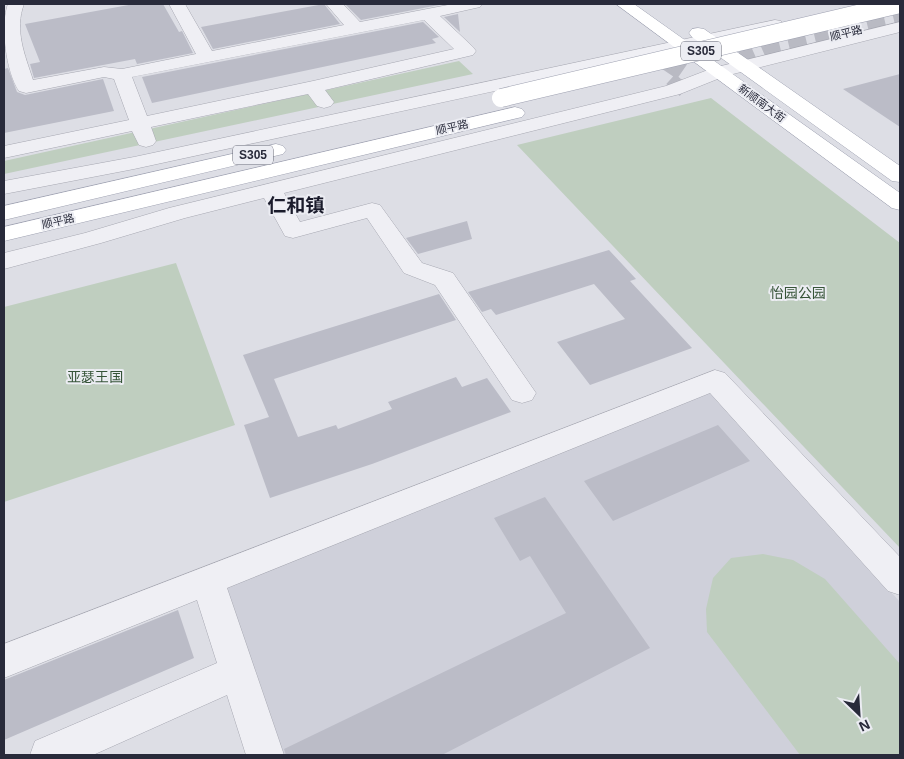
<svg xmlns="http://www.w3.org/2000/svg" width="904" height="759" font-family="Arial,'Noto Sans SC',sans-serif">
<style>
.built{fill:#cfd0da}
.green{fill:#bfcebf}
.building{fill:#bbbcc7}
.lines{fill:none;stroke-linecap:round;stroke-linejoin:round}
.minor-tunnel{stroke:#b9bac3;stroke-width:18;stroke-dasharray:18 9;stroke-linecap:butt}
.minor-casing{stroke:#a7a8b2;stroke-width:1}
.major-casing{stroke:#9da0b0;stroke-width:1}
.minor{fill:#efeff4;fill-rule:evenodd}
.major{fill:#fff;fill-rule:evenodd}
.major-bridge-casing{stroke:#9da0b0;stroke-width:19;stroke-linecap:butt}
.major-bridge{stroke:#fff;stroke-width:18}
.labels{text-anchor:middle;stroke-width:4;stroke-linejoin:round;paint-order:stroke}
.far-street-label{font-size:11px;fill:#282a3a;stroke:#ecedf3}
.shield{fill:#ecedf3;stroke:#636472;stroke-width:1}
.shield-label{font-size:12px;font-weight:bold;fill:#282a3a}
.park-label{font-size:14px;fill:#365438;stroke:#ecedf3}
.district-label{font-size:19px;font-weight:bold;fill:#1a1b2b;stroke:#ecedf3}
</style>
<rect width="100%" height="100%" fill="#dddee5"/>
<path class="built" d="M710 390 900 602V755H281L223 583Z"/>
<path class="green" d="M459 61 473 74 4 174V161Z
M711 98 900 243V548L517 145Z
M176 263 235 425 4 502V307Z
M763 554 793 560 825 579 900 664V755H800L707 632 706 609 713 578 731 558Z"/>
<path class="building" d="M134 4H163L179 32 182 31 193 53 137 64 135 59 34 78 30 64 40 62 25 24Z
M324 4 340 24 213 49 201 27Z
M345 4H444L361 20Z
M458 14 460 32 444 17Z
M423 22 439 37 432 39 436 43 152 103 142 77Z
M8 68 17 92 25 95 103 79 114 111 4 133V69Z
M900 74V127L843 89Z
M467 221 472 239 418 254 406 238Z
M609 250 636 279 630 281 692 348 590 385 557 342 625 319 594 284 496 315 491 309 482 312 468 292Z
M439 294 456 320 274 379 298 437 336 425 338 429 392 409 388 402 456 377 462 387 487 378 511 412 372 464 270 498 244 425 269 417 243 355Z
M718 425 750 461 613 521 584 481Z
M545 497 650 648 442 755H286L284 749 566 613 530 556 520 561 494 518Z
M178 610 194 658 4 740V680Z"/>
<g class="lines">
<path class="minor-tunnel" d="M641 56 665 60 684 73 682 80 673 90
M744 66 747 56 765 48 900 16"/>
<g class="minor-casing">
<path id="minor" d="M8 4H24C14 30 25 55 33 80L104 67 122 69 196 54 169 4H185L212 51 344 25 326 4H343L360 22 453 4H482L480 7 440 16 473 47 476 51 473 55 325 90 334 102 331 106 324 108 317 106 308 94 151 127 156 141 153 145 146 147 139 145 132 131 4 158V146L129 120 114 79 104 77 26 93 19 91C6 72 0 25 8 4ZM424 20 454 49 313 81 147 116 132 77Z
M775 20 781 21 783 25 781 29 134 169 4 194V181L134 157Z
M900 22V32L725 76 680 94 284 193 300 222 372 203 380 205 422 263 453 273 536 393 532 400 522 403 512 400 435 285 404 273 367 218 293 238 285 236 264 198 185 218 101 243 4 269V253L85 233 169 208 666 86 713 68Z
M715 370 725 373 900 557V595L888 591 710 393 227 588 284 755H246L227 695 93 755H30L35 741 217 663 197 600 4 678V644Z"/>
</g>
<g class="major-casing">
<path id="major" d="M616 4H634L900 193V210L892 208Z
M698 28 704 29 900 166V182L892 181 692 37 689 33 692 29Z
M515 107 522 109 525 113 522 117 4 241V227Z
M276 144 283 146 286 150 283 154 4 220V206Z"/>
</g>
<use href="#minor" class="minor"/>
<use href="#major" class="major"/>
<g class="major-bridge-casing">
<path id="major-bridge" d="M501 98 900 4"/>
</g>
<use href="#major-bridge" class="major-bridge"/>
</g>
<g class="labels">
<g class="far-street-label">
<text transform="translate(846 33) rotate(-14)" y="4">顺平路</text>
<text transform="translate(762 103) rotate(36)" y="4">新顺南大街</text>
<text transform="translate(452 127) rotate(-13)" y="4">顺平路</text>
<text transform="translate(58 221) rotate(-13)" y="4">顺平路</text>
</g>
<g class="shield">
<rect x="681" y="41.5" width="40" height="19" rx="4"/>
<rect x="233" y="145.5" width="40" height="19" rx="4"/>
</g>
<g class="shield-label">
<text x="701" y="55">S305</text>
<text x="253" y="159">S305</text>
</g>
<g class="park-label">
<text x="798" y="298">怡园公园</text>
<text x="95" y="382">亚瑟王国</text>
</g>
<g class="district-label">
<text x="296" y="212">仁和镇</text>
</g>
</g>
<rect width="904" height="759" fill="none" stroke="#282a3a" stroke-width="10"/>
<g transform="translate(859 714) rotate(155)" stroke="#ecedf3" stroke-width="4" paint-order="stroke">
<path d="M0-4L9 19L0 12L-9 19Z" fill="#282a3a"/>
<text y="-8" font-size="14" font-weight="bold" text-anchor="middle" fill="#282a3a">N</text>
</g>
</svg>
